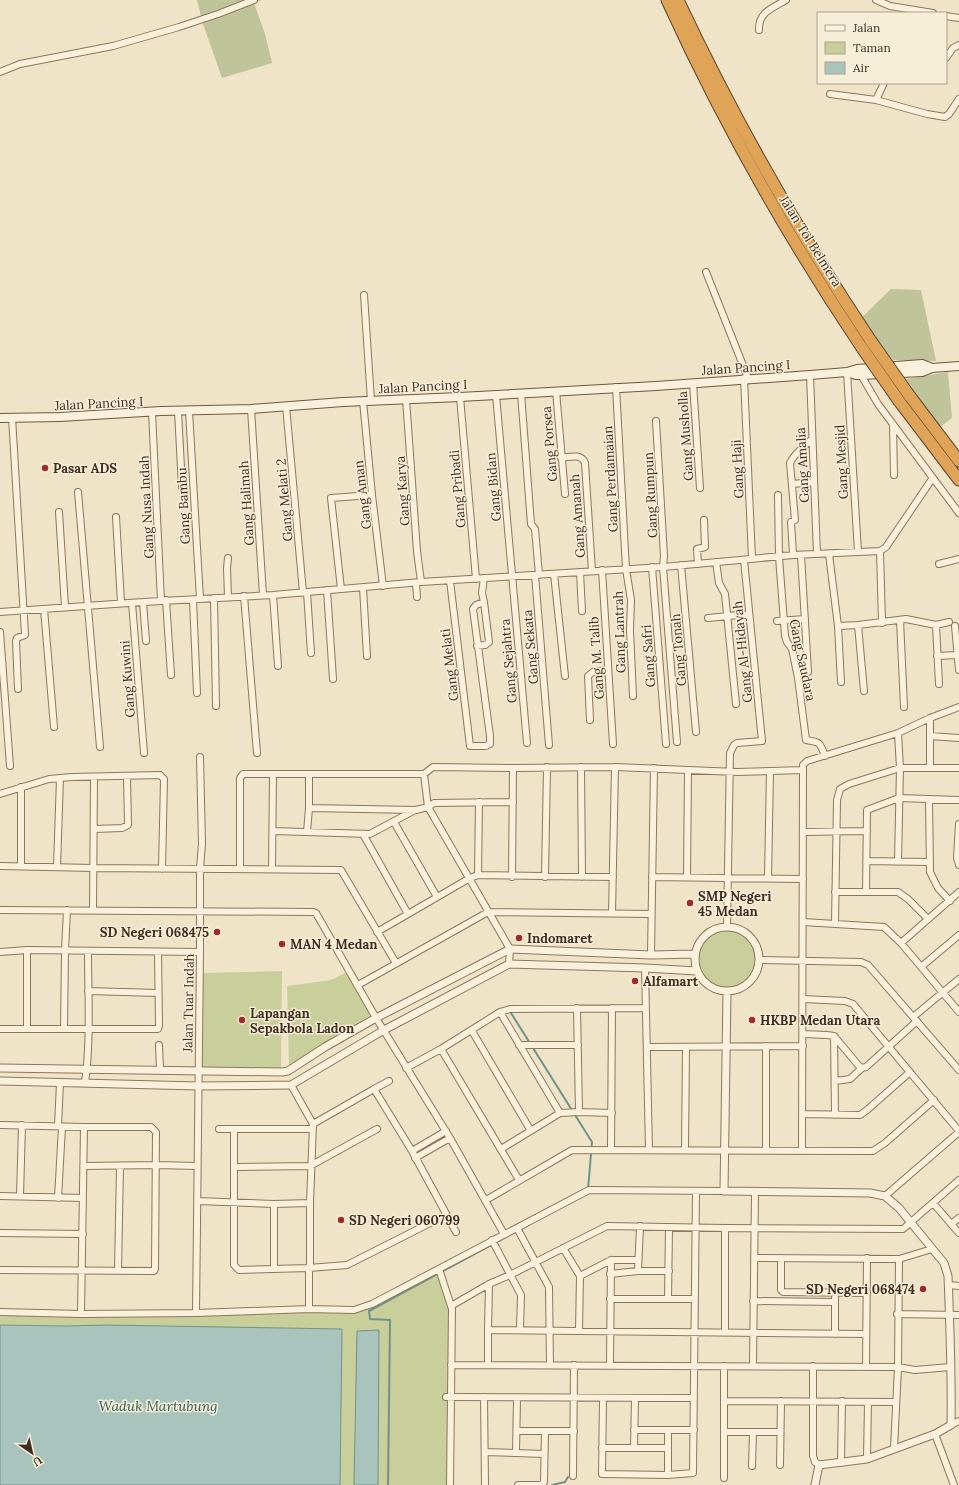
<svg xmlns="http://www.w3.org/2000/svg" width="959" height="1485" font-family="Lora,serif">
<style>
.green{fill:#c9cf9b}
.cemetery{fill:#bfc49a}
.water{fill:#a9c4bc;stroke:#6f938a}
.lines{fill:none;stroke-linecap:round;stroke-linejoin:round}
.stream{stroke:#6f938a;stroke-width:2}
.minor-casing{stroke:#8d765c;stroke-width:8}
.tertiary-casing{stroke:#8d765c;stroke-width:9}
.secondary-casing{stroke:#6f573f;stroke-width:10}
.motorway-casing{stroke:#5b4430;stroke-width:13}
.minor{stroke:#faf1dc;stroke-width:6}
.tertiary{stroke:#faf1dc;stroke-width:7}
.secondary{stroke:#faf1dc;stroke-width:8}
.motorway{stroke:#e0a458;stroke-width:11}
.motorway-bridge-casing{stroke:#5b4430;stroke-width:13;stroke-linecap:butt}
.motorway-bridge{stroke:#e0a458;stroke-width:11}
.poi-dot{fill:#9e2a2b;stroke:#f7eed8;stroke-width:1.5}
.labels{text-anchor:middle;stroke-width:3;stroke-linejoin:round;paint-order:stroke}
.street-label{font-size:13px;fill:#3d2e20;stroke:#f7eed8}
.poi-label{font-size:13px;font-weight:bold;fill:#3d2e20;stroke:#f7eed8;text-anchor:start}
.water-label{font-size:14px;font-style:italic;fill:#2f5d5a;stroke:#f7eed8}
</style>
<rect width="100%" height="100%" fill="#f0e4c8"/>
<path class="green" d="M695 959a32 32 0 1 1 64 0a32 32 0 1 1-64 0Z
M282 971 281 1068H201L202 973Z
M349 971 374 1018 289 1067 287 986 331 980Z
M442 1270 453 1304 449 1485H340L342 1329 0 1325V1314L364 1310Z"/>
<path class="cemetery" d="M197 0H262L254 3 265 34 272 63 222 78 203 24Z
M891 289 921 290 936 361 893 360 858 321Z
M948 372 952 418 940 427 906 379Z"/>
<path class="water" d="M0 1325 66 1326 106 1325 342 1329 340 1485H0Z
M379 1330 378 1485H354L357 1331Z"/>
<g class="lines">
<path class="stream" d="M511 1013 592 1142 588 1190
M388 1485 390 1320 370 1319 369 1311 532 1223
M552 1485 565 1482 568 1477"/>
<g class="minor-casing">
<path id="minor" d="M876 0 890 6 933 13
M946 16 959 18
M759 30C758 12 773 8 786 0
M946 58 953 48 959 45
M0 72 20 64 113 46 179 27 218 14 254 0
M830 94 876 100 884 83
M876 100 927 114 945 117 949 114 959 99
M706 272 748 378
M364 295 371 401
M847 372 858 552
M810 375 817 554
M861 375 878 404 959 513
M744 378 752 559
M693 383 700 488
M616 387 626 569 631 600 630 630 633 696
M556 391 565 494
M521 393 531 524 535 529 539 575
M496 395 527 743
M460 397 476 579
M406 399 417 551 421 582
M363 401 372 495 383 586
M286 406 303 592
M251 409 263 595
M178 411 182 487
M189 411 200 599
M152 412 161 601
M12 417 25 635 17 638 16 641 18 689
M656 421 664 556 663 567 677 742
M893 425 894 475
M561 458C570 457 581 453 585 463L592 571
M792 484 814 482
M78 492 100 747
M778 495 779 557 785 636 787 642 792 649 798 678 806 740C820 742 820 742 825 756
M59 512 65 607
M116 517 121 603
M880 551 882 623
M829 554 838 626 841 682
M793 555 791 522 795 520 790 463C794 454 803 447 811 440
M801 555 808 672
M716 562 719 583 725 594 736 704
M698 564 697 549 705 547 704 520
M939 564 959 559
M681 565 696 732
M652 567 666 744
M602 570 613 744
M580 572 582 611
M554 574 565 676
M535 575 549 745
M450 581 470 746H486L490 744V736L473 609 476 605 484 602 482 593 484 578
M416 583 417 597
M363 588 367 656
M341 589 331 498 372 495
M327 590 333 679
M307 592 311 653
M273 595 278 666
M244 596 257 753
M228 597 227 568 228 558
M214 598 216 706
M166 600 171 675
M193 600 197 693
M143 602 146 641
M132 603 144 753
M44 609 54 727
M0 612 143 602 273 595 421 582 663 567 793 555 880 551 886 547 932 479
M708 618 749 614
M900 620 904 707
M777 621 805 619
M858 625 864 691
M936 625 939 684
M838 626 858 625 906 619 936 625 949 622
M955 626 959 670
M0 632 10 766
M477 646 485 645 489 642 484 602
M937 656 957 655
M930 718V768
M590 720 588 676 593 672 608 670
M898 733 900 768 898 862
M930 736 959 738
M581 767 582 877
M424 774 428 807 510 949 509 964
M0 794 49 779 72 777 160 775 164 779 162 869
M929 799 930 872 938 888 950 901
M309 808 416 810 428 807 434 803 513 802
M394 822 437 897
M959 824 957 858 959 865
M94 829 122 828 128 825 127 777
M273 831 370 834 415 810
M307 832 309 808V775
M803 832 867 831
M363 834 408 914
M867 861 929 862
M0 866 93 868 341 870 396 963
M21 866V787
M57 867 60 778
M240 869V778L243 774H424L433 767 513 768 615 767 737 772 803 770
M272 869 273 774
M478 875 479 802
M512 877 513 768
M545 877 547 767
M652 877 803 879
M687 877 688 770
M768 878 770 771
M835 892H898L908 899 928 919
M866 892 867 810 899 798 959 800
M0 910 313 912 316 913 376 1018 450 1138 504 1234
M93 910 94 777
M612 913 615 767
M803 922 884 927 901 943 959 1012
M835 923 837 800 840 789 849 784 900 768H959
M727 927 730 753 734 745 737 743 762 741 744 560
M377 932 470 878 478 875 613 877
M901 943 959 892
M0 952 27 950 200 952
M651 955 654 768
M759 960 861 962 868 965 959 1070
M921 967 959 935
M645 968 649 1150
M358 985 488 912 651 914
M88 991 158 993
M803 999 845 1001 853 1004 959 1131
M577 1008 579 1112
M500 1012 560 1113
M913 1017 959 979
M0 1029H158L159 1026 158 952
M27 1029V950
M64 1029 65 951 67 910
M472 1031 531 1131
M803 1034 827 1035 834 1036 859 1066 862 1068 866 1067 917 1021
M834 1036 835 1115
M159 1045 160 1070
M519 1045H578
M647 1047 803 1046
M441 1049 519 1180
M406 1068 441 1049 500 1012 510 1009 646 1008
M835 1081 850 1079 862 1068
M85 1083C91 1040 88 995 88 951
M291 1085 313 1124 310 1203V1263L309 1268V1309
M374 1089 389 1081
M803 1114 860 1115 867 1110 910 1072
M313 1124 374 1089 412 1151 456 1232
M0 1125 84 1127H151L156 1132 155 1269 154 1271 0 1270
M58 1126 60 1083
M219 1129H312
M234 1129V1265L239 1270 309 1268 347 1265 446 1215
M501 1149 560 1113 579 1112 612 1113
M611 1149 612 1008
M766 1149V1046
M802 1149 803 765 807 761 898 733 930 718 959 707
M685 1150 686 1047
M412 1151 446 1131
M415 1158 450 1138
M84 1166 157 1165 197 1166
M235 1167 310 1166 377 1129
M0 1196 83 1198
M20 1196 22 1125
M885 1196 959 1132
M58 1198 62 1127
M486 1200 572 1150 873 1151 885 1143 934 1100
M198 1201 274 1204 310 1203
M933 1203 959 1233
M951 1224 959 1218
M669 1227 668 1299H695
M517 1228 549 1287 550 1365
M0 1233 83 1234
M492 1240 521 1295 520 1330
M563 1248 580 1276 579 1331
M754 1258 899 1259 932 1249
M781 1258V1290L783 1292 867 1293
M611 1260H638
M274 1269V1204
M439 1269 452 1309 450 1485
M118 1271 120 1166
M638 1271H669
M610 1274 638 1271 640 1226
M580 1276 611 1260 610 1365
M489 1284 488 1330 866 1334
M949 1285 959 1286
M610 1299H668
M753 1301 835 1302
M451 1306 489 1284 510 1275 607 1226 725 1228 903 1229 959 1180
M0 1312 81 1314 196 1313 309 1309 354 1310 372 1304 589 1190 724 1191
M196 1313 200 952V868L202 844 200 757
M81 1314 84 1127
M897 1314 959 1315
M725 1332V1228
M835 1334V1298
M451 1365 898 1367 915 1370 950 1367
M488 1365V1330
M753 1366 755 1191
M813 1366V1456L815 1462 819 1465
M866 1367 867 1258
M446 1397 694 1398
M484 1397 485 1485
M603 1398 602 1474 668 1475 693 1473 696 1191
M724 1401 896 1402
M951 1425 959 1421
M634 1430H668
M517 1431H574
M724 1432H780
M935 1434 954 1485
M602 1448H668
M634 1448 635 1398
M894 1449 898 1367 899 1259
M485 1452 544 1454
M516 1453 517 1398
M867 1459 868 1402
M841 1463 842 1401
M780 1465 781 1401
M752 1466 753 1432
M668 1475V1430H694
M573 1476 574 1365
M724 1478V1366
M518 1485H541L544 1482 545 1431"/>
</g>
<g class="tertiary-casing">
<path id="tertiary" d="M695 959a32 32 0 1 1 64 0a32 32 0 1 1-64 0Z
M727 991 724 1191 870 1193 885 1196 899 1208 944 1263 948 1276C950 1326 952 1376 951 1425L935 1434 867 1459 819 1465 815 1485
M0 1068 282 1072 288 1071 325 1047 376 1018 510 949 651 955 695 954
M0 1081 198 1086 291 1085 384 1030 509 964 645 968 697 971"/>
</g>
<g class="secondary-casing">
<path id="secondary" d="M847 372 856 375H861L922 372 932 368 959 366
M0 418 60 417 161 411 251 409 343 402 460 397 656 386 810 375 847 372 857 369 922 364 932 368"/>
</g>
<g class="motorway-casing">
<path id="motorway" d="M667 0C723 123 787 236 862 348
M678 0C734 119 798 232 871 341
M909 395 959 461
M899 401 959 480"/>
</g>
<use href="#minor" class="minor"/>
<use href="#tertiary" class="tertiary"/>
<use href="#secondary" class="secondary"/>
<use href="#motorway" class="motorway"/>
<g class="motorway-bridge-casing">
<path id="motorway-bridge" d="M871 341 909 395
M862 348 899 401"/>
</g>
<use href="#motorway-bridge" class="motorway-bridge"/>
</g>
<g class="poi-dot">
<circle cx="45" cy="468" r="4"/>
<circle cx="690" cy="903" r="4"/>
<circle cx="217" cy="932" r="4"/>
<circle cx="519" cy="938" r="4"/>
<circle cx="282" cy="944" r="4"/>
<circle cx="635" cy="981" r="4"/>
<circle cx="242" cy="1020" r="4"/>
<circle cx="752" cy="1020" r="4"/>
<circle cx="341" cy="1220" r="4"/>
<circle cx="923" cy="1289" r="4"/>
</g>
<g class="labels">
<g class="street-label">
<text transform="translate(811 241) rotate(58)" y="5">Jalan Tol Belmera</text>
<text transform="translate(746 367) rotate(-4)" y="5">Jalan Pancing I</text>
<text transform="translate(423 386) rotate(-3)" y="5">Jalan Pancing I</text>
<text transform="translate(99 403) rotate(-3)" y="5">Jalan Pancing I</text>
<text transform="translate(685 436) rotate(-94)" y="5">Gang Musholla</text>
<text transform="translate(549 444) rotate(-95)" y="5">Gang Porsea</text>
<text transform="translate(841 462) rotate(-93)" y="5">Gang Mesjid</text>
<text transform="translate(802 465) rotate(-93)" y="5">Gang Amalia</text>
<text transform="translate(737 469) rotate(-93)" y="5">Gang Haji</text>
<text transform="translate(610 479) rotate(-93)" y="5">Gang Perdamaian</text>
<text transform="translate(493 487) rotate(-95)" y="5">Gang Bidan</text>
<text transform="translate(457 489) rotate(-95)" y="5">Gang Pribadi</text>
<text transform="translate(402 491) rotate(-94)" y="5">Gang Karya</text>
<text transform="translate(362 495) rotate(-97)" y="5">Gang Aman</text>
<text transform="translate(650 495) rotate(-93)" y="5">Gang Rumpun</text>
<text transform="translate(284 500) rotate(-95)" y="5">Gang Melati 2</text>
<text transform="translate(246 503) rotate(-94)" y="5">Gang Halimah</text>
<text transform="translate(183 506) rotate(-93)" y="5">Gang Bambu</text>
<text transform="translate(146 507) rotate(-93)" y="5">Gang Nusa Indah</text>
<text transform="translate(577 516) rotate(-94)" y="5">Gang Amanah</text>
<text transform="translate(619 632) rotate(-92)" y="5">Gang Lantrah</text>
<text transform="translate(530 647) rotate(-95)" y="5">Gang Sekata</text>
<text transform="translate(678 650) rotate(-95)" y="5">Gang Tonah</text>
<text transform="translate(742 652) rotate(-96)" y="5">Gang Al-Hidayah</text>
<text transform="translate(648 656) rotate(-94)" y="5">Gang Safri</text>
<text transform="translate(596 658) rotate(-94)" y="5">Gang M. Talib</text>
<text transform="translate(803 660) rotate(78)" y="5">Gang Saudara</text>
<text transform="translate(508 661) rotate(-95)" y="5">Gang Sejahtra</text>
<text transform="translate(449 665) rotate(-97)" y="5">Gang Melati</text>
<text transform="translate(127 679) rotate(-94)" y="5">Gang Kuwini</text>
<text transform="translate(188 1003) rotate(-89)" y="5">Jalan Tuar Indah</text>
</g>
<g class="poi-label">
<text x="53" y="473">Pasar ADS</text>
<text x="698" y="901">SMP Negeri<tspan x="698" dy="15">45 Medan</tspan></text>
<text x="209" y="937" text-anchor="end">SD Negeri 068475</text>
<text x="527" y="943">Indomaret</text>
<text x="290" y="949">MAN 4 Medan</text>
<text x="643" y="986">Alfamart</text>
<text x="250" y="1018">Lapangan<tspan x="250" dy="15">Sepakbola Ladon</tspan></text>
<text x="760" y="1025">HKBP Medan Utara</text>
<text x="349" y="1225">SD Negeri 060799</text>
<text x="915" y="1294" text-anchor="end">SD Negeri 068474</text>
</g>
<g class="water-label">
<text x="158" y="1411">Waduk Martubung</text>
</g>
</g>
<rect x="817" y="12" width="130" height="72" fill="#f7eed8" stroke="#ada18e"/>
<rect x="825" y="25" width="20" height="6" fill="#faf1dc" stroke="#ada18e"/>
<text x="853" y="32" font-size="12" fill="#3d2e20">Jalan</text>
<rect x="825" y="42" width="20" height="12" fill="#c9cf9b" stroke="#ada18e"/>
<text x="853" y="52" font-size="12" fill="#3d2e20">Taman</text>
<rect x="825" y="62" width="20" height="12" fill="#a9c4bc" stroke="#ada18e"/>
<text x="853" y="72" font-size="12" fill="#3d2e20">Air</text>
<g transform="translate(32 1453) rotate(146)" stroke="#f7eed8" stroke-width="3" paint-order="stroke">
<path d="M0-3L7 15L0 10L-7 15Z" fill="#3d2e20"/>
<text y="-6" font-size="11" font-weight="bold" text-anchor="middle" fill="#3d2e20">U</text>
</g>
</svg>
